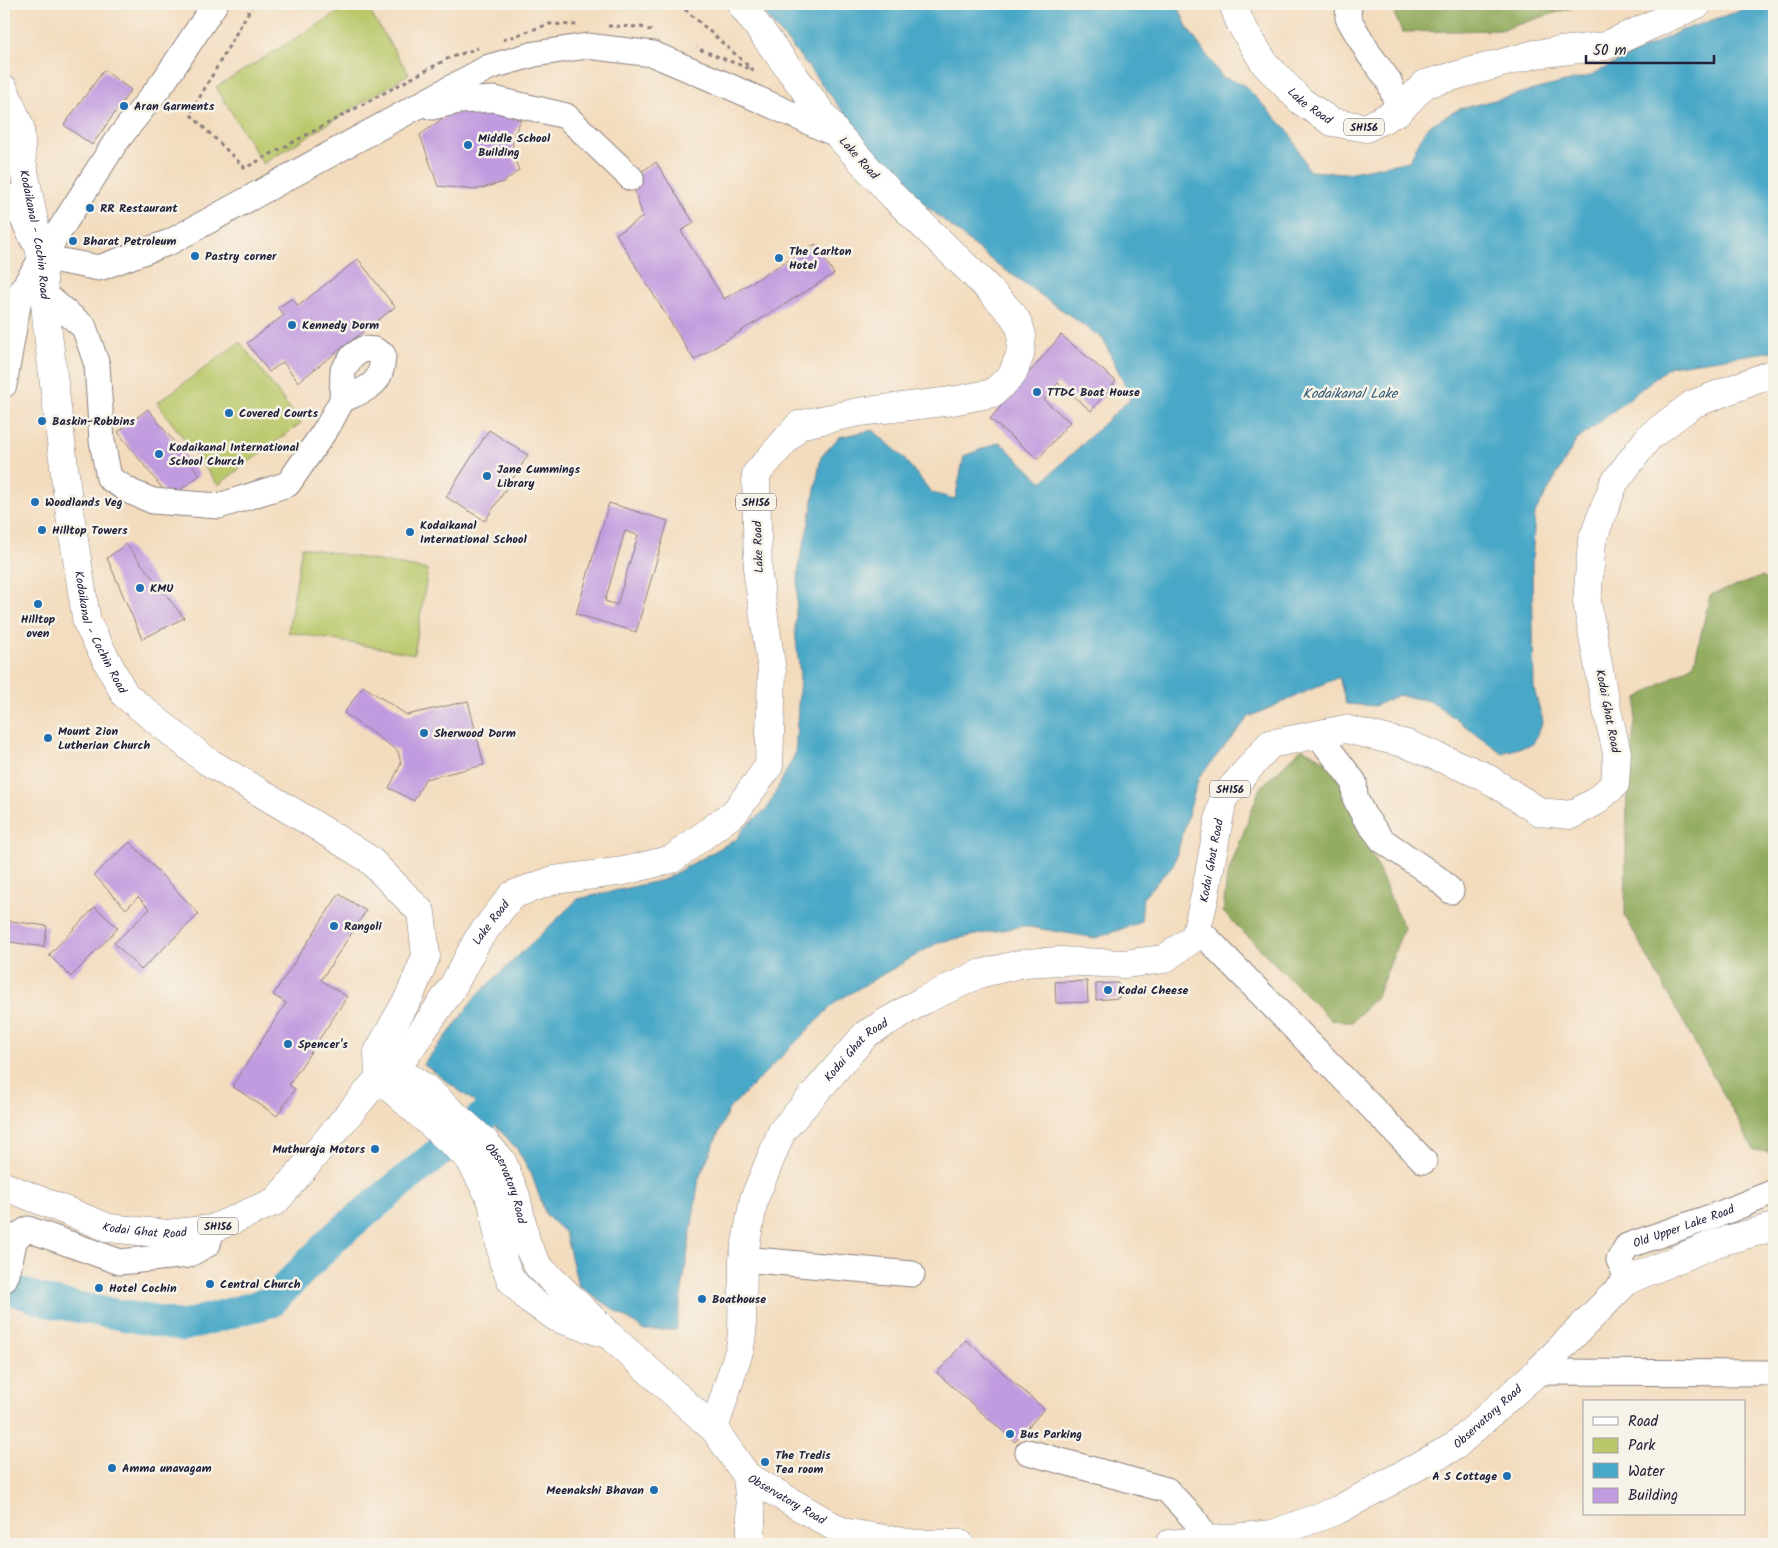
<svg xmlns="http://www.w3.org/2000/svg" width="1778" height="1548" font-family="Kalam,sans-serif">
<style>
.green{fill:#bac86a;stroke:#6e7552}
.forest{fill:#93ac5e;stroke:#5a674c}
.water{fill:#48a8c7;stroke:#356581}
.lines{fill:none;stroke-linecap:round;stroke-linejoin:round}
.river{stroke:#48a8c7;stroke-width:31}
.building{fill:#c19bdf;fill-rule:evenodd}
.minor-casing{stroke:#8a7f7c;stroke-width:27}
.major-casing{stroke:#8a7f7c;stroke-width:29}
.path{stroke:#8a7f7c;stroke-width:3;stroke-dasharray:4 4;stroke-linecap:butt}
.minor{stroke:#fff;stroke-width:25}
.major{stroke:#fff;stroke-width:28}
.poi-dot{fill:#1f6fb2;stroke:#f7f3e8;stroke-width:2}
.labels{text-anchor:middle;stroke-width:5;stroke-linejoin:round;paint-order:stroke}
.shield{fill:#f7f3e8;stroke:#62616f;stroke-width:1}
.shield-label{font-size:11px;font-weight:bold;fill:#22223b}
.street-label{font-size:12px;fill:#22223b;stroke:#f7f3e8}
.poi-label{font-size:12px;font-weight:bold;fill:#22223b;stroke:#f7f3e8;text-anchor:start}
.water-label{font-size:14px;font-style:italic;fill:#315873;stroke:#f7f3e8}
</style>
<rect width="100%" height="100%" fill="#f7f3e8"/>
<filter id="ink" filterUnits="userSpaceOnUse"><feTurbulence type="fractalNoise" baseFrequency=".02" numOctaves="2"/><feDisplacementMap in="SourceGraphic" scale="10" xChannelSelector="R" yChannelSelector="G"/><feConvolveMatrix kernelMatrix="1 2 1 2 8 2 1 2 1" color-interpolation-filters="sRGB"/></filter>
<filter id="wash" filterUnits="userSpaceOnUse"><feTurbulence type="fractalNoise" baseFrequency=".0096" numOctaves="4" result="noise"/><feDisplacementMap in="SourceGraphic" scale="20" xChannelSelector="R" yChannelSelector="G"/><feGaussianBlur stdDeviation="1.12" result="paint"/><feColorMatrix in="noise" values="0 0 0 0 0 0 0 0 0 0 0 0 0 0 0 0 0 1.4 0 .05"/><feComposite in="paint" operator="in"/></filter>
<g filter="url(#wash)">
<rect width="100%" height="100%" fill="#f3dcbe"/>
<path class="green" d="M352 4H365L409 74 263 164 216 87Z
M240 342 301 423 218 485 157 403Z
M302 547 428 570 414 654 288 632Z"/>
<path class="forest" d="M1390 4H1584L1501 30 1402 32Z
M1761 577 1774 584V1153L1754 1150 1625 916 1627 786 1638 698 1694 664 1710 595Z
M1302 748 1333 765 1404 928 1377 996 1352 1022 1331 1020 1223 912 1227 876 1260 788Z"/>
<path class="water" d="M756 4H1177L1188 29 1222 77 1244 85 1290 133 1309 171 1347 173 1409 161 1427 127 1459 109 1589 76 1680 31 1759 4H1774V351L1670 366 1576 441 1535 513 1532 562 1534 689 1543 721 1533 744 1502 753 1431 701 1398 695 1375 706 1346 704 1339 677 1249 717 1199 777 1174 864 1143 897 1141 922 1096 938 1023 926 939 942 837 1001 729 1109 699 1178 676 1330H644L578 1285 565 1233 546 1215 531 1173 517 1149 472 1100 423 1064 453 1028 475 997 578 899 663 880 738 838 743 828 767 809 795 754 800 676 795 630 799 562 809 523 821 457 839 437 873 430 901 455 932 493 955 499 964 456 1000 442 1042 482 1131 398 1103 339 990 259 923 203 869 145 806 64Z"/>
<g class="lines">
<path class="river" d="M4 1287 48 1302 183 1326 271 1302 336 1236 519 1087"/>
</g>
<g id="blocks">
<path class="building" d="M104 70 131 90 92 145 64 125Z
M488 107 521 120 513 137 512 154 519 170 504 182 475 190 438 186 420 135 450 113Z
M656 162 694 223 681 231 724 299 815 244 834 274 694 360 616 234 643 217 631 179Z
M358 259 395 307 298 382 283 362 269 372 247 343 284 315 278 308 292 298 298 306Z
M1061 335 1116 381 1091 411 1058 383 1044 400 1070 422 1038 459 990 419Z
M148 409 200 475 170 498 118 432Z
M489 430 528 455 485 521 446 497Z
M609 503 668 521 636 632 576 614ZM625 531 638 535 617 605 605 601Z
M126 544 184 618 142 639 107 558Z
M363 686 407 715 468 701 484 765 425 779 414 801 389 788 401 764 398 751 344 713Z
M130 842 199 914 141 970 114 943 150 909 138 897 126 909 94 875Z
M339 894 366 911 321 980 347 997 289 1085 295 1089 277 1116 232 1086 286 1003 273 995Z
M95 907 118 928 71 977 49 955Z
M4 920 47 926 44 947 4 941Z
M1087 981 1088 1002 1056 1003 1055 982Z
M1118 983 1119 998 1096 1000V984Z
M966 1340 1044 1409 1015 1442 937 1373Z"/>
</g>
</g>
<g filter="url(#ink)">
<use href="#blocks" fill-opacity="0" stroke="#8a7f7c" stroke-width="1"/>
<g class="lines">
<g class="minor-casing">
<g id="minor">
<path d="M1349 4 1348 18 1369 54 1389 81 1399 111"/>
<path d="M432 107 459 101 494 99 566 116 631 178"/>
<path d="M4 195 19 211 33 240"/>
<path d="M41 257 99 268 170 242 489 67 535 54 587 46 653 54 724 84 838 135"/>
<path d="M44 294 84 327 97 365 102 441 109 478 131 492 153 501 219 506 288 484 328 426 342 400 343 370 353 356 363 349 375 350 383 355C382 386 368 388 342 400"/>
<path d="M4 385 20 293 115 143 164 81 215 4"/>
<path d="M1318 735 1354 782 1355 798 1364 816 1382 840 1437 878 1451 891"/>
<path d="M1197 928 1424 1161"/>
<path d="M743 1259 912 1274"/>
<path d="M4 1280 7 1274 15 1238 28 1229 120 1262 188 1255 208 1244 212 1229"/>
<path id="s1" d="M1628 1280 1619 1260 1627 1246 1722 1213 1774 1192"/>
<path d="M1537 1372 1774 1373"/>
<path d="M1028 1452 1167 1490 1195 1520 1207 1541"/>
</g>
</g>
<g class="major-casing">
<g id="major">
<path id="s2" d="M1233 4 1240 23 1265 64 1301 101 1332 122 1366 128 1399 111 1425 84 1535 54 1605 46 1698 4"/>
<path id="s3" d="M4 89 20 127 22 161 41 257 47 325 69 508 87 623 125 695 207 761 310 822 369 859 421 912 426 956 410 995 378 1052 379 1078"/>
<path id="s4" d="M382 1056 396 1069 424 1087 485 1142 502 1161 516 1196 527 1245 538 1266 603 1329"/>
<path id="s5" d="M379 1078 469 1158 492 1201 503 1261 511 1280 529 1299 557 1318 609 1335 714 1429 747 1476 843 1532 915 1544H960"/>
<path id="s6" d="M4 1186 109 1228 167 1234 212 1229 276 1201 379 1078 396 1069 452 988 478 939 512 895 554 880 624 871 672 859 735 812 769 766 772 671 758 576 756 474 799 425 859 412 952 401 993 393 1012 375 1020 355 1022 335 1019 325 1013 315 989 289 894 197 838 135 741 4"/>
<path id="s7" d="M714 1429 740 1348 742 1333 743 1259 754 1199 782 1131 866 1034 922 1001 979 974 1024 963 1060 961 1124 964 1164 959 1195 937 1204 900 1223 798 1270 744 1345 729 1407 744 1484 776 1540 812 1571 815 1595 802 1615 784 1617 753 1603 692 1587 602 1592 541 1614 483 1649 437 1693 404 1774 373"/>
<path d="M747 1476 751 1515V1544"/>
<path id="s8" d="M1169 1544 1273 1534 1338 1510 1455 1446 1537 1372 1628 1280 1716 1243 1774 1227"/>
</g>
</g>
<path class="path" d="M253 4 190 114 245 168 449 58 478 48
M679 4 753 70 696 48
M608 26 641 27 655 32
M503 40 549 24 579 25"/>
<use href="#minor" class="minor"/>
<use href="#major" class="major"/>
</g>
</g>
<g class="poi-dot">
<circle cx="124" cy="106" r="5"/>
<circle cx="468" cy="145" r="5"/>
<circle cx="90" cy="208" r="5"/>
<circle cx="73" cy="241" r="5"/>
<circle cx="195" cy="256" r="5"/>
<circle cx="779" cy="258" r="5"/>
<circle cx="292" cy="325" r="5"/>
<circle cx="1037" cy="392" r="5"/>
<circle cx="229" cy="413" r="5"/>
<circle cx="42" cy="421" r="5"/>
<circle cx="159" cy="454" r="5"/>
<circle cx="487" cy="476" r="5"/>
<circle cx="35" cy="502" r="5"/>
<circle cx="42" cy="530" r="5"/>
<circle cx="410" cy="532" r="5"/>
<circle cx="140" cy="588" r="5"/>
<circle cx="38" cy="604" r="5"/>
<circle cx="424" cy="733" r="5"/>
<circle cx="48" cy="738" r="5"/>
<circle cx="334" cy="926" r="5"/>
<circle cx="1108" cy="990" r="5"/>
<circle cx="288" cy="1044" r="5"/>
<circle cx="375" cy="1149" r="5"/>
<circle cx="210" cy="1284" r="5"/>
<circle cx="99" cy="1288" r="5"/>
<circle cx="702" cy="1299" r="5"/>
<circle cx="1010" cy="1434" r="5"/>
<circle cx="765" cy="1462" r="5"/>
<circle cx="112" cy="1468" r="5"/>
<circle cx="1507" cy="1476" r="5"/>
<circle cx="654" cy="1490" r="5"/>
</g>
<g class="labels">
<g class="shield">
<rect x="1344" y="118.5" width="40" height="17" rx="4"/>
<rect x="736" y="493.5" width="40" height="17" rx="4"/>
<rect x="1210" y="780.5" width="40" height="17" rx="4"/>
<rect x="198" y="1217.5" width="40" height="17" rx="4"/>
</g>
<g class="shield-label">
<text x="1364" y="131">SH156</text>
<text x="756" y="506">SH156</text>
<text x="1230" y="793">SH156</text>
<text x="218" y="1230">SH156</text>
</g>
<g class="street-label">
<text dy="4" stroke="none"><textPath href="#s2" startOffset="130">Lake Road</textPath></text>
<text transform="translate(859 158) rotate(48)" y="4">Lake Road</text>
<text dy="4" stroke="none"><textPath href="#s3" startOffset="150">Kodaikanal - Cochin Road</textPath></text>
<text transform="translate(758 547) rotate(-92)" y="4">Lake Road</text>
<text dy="4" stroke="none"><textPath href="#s3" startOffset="555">Kodaikanal - Cochin Road</textPath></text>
<text transform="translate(1608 711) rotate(79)" y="4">Kodai Ghat Road</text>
<text dy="4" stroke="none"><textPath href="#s7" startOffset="868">Kodai Ghat Road</textPath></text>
<text dy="4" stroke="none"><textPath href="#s6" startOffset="641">Lake Road</textPath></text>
<text dy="4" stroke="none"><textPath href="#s7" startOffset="419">Kodai Ghat Road</textPath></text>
<text dy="4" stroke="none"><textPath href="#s4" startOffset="182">Observatory Road</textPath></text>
<text dy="4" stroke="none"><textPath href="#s1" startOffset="98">Old Upper Lake Road</textPath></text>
<text dy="4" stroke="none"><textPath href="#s6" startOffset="149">Kodai Ghat Road</textPath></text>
<text dy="4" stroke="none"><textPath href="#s8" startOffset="351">Observatory Road</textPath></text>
<text dy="4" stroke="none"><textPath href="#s5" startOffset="610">Observatory Road</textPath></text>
</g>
<g class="poi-label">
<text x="134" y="110">Aran Garments</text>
<text x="478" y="142">Middle School<tspan x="478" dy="14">Building</tspan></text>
<text x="100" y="212">RR Restaurant</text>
<text x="83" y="245">Bharat Petroleum</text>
<text x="789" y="255">The Carlton<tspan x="789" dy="14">Hotel</tspan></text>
<text x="205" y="260">Pastry corner</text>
<text x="302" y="329">Kennedy Dorm</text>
<text x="1047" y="396">TTDC Boat House</text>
<text x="239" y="417">Covered Courts</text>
<text x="52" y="425">Baskin-Robbins</text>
<text x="169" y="451">Kodaikanal International<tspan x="169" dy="14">School Church</tspan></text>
<text x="497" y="473">Jane Cummings<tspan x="497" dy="14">Library</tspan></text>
<text x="45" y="506">Woodlands Veg</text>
<text x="420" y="529">Kodaikanal<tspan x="420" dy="14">International School</tspan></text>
<text x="52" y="534">Hilltop Towers</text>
<text x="150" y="592">KMU</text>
<text x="38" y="623" text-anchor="middle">Hilltop<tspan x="38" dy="14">oven</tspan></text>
<text x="58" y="735">Mount Zion<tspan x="58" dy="14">Lutherian Church</tspan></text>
<text x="434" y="737">Sherwood Dorm</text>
<text x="344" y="930">Rangoli</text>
<text x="1118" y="994">Kodai Cheese</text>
<text x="298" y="1048">Spencer's</text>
<text x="365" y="1153" text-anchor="end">Muthuraja Motors</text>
<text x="220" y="1288">Central Church</text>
<text x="109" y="1292">Hotel Cochin</text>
<text x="712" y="1303">Boathouse</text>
<text x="1020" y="1438">Bus Parking</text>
<text x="775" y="1459">The Tredis<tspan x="775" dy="14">Tea room</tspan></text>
<text x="122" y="1472">Amma unavagam</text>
<text x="1497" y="1480" text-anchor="end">A S Cottage</text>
<text x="644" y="1494" text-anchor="end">Meenakshi Bhavan</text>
</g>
<g class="water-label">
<text x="1350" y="398">Kodaikanal Lake</text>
</g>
</g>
<rect width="1778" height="1548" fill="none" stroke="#f7f3e8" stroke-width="20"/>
<rect x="1583" y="1400" width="162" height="115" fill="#f7f3e8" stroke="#a29fa3"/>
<rect x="1593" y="1417" width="25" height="8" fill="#ffffff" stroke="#a29fa3"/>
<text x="1628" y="1426" font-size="15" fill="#22223b">Road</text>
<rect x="1593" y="1438" width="25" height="15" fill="#bac86a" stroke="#a29fa3"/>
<text x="1628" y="1450" font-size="15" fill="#22223b">Park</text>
<rect x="1593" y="1463" width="25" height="15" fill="#48a8c7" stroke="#a29fa3"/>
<text x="1628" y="1476" font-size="15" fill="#22223b">Water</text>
<rect x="1593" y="1488" width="25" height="15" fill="#c19bdf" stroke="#a29fa3"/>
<text x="1628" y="1500" font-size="15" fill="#22223b">Building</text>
<path d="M1586 55v8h128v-8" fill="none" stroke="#22223b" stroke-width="2.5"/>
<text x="1593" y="55" font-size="15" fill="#22223b" stroke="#f7f3e8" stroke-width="4" paint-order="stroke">50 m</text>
</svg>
